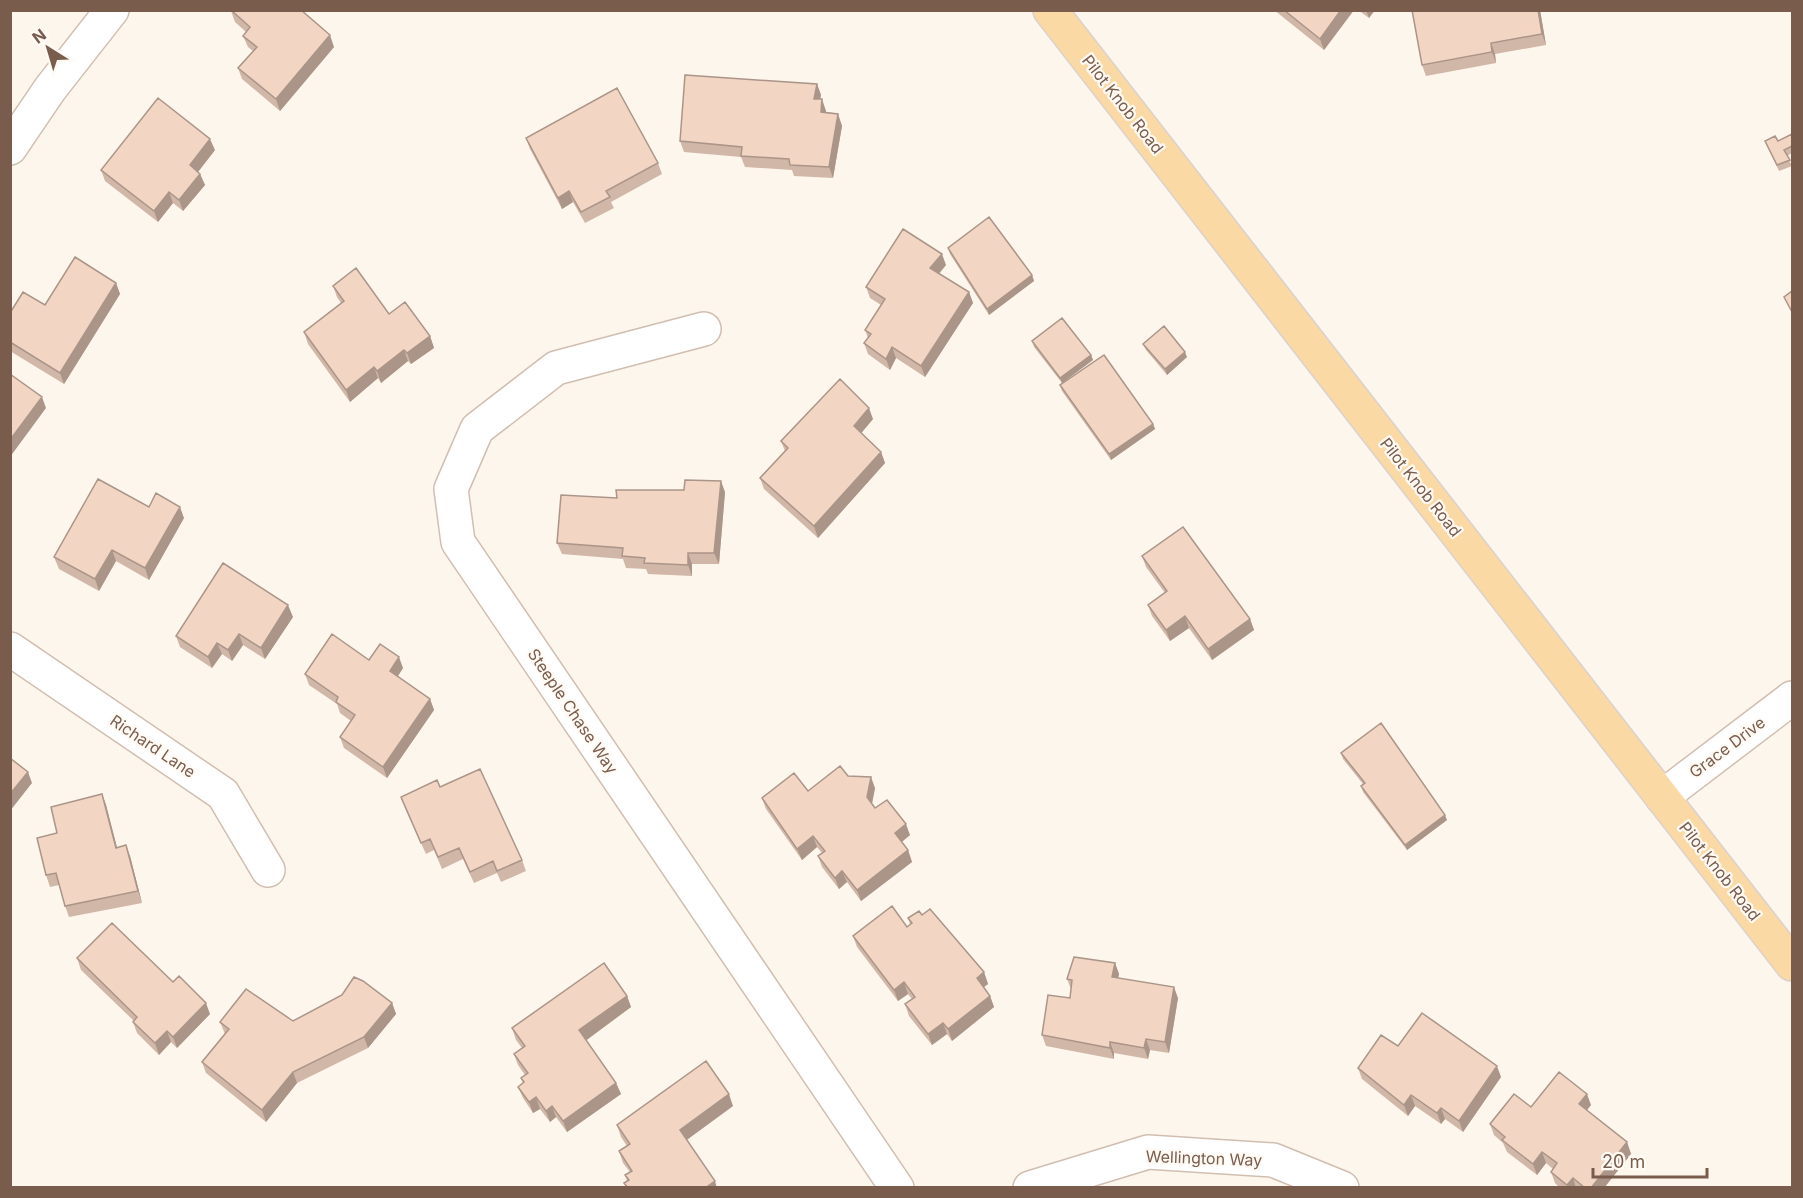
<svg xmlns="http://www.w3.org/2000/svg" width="1803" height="1198" font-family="Inter,sans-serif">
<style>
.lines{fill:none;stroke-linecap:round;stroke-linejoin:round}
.minor-casing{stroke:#d1beb0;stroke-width:36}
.major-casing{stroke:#dad1cd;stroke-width:36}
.minor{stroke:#fff;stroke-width:33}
.major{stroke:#fbd9a5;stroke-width:33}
.wall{fill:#d1b7a8}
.shaded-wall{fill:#aa9588}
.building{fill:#f3d5c3;stroke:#aa9588;stroke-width:1.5}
.labels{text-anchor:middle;stroke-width:4.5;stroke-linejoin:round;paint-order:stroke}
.street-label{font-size:16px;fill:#7a5c4d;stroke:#fffaf3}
</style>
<rect width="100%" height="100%" fill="#fdf6ec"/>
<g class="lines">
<g class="minor-casing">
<path id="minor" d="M10 148 50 89 112 10
M704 329 556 368 477 429 451 489 458 542 897 1188
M10 649 223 794 268 870
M1662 797 1792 698
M1030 1188 1148 1152 1273 1160 1342 1188"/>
</g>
<g class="major-casing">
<path id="major" d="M1050 10 1792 964"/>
</g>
<use href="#minor" class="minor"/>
<use href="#major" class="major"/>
</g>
<path class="wall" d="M1274 10H1354L1324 50Z
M1358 10H1375L1369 18Z
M1540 10 1546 45 1495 54 1496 63 1426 76 1422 65Z
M231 11 334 47 280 111 242 79 238 68 253 51 248 47 243 36 246 32 235 22Z
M817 84 821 95 820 99 826 111V112L838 114 842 126 833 178 794 176 792 170 745 167 741 157 684 152 680 141Z
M1792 134V153L1787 156 1792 166 1779 171 1765 141H1778Z
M526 138 658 163 662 174 611 202 614 208 585 223 573 202 562 209 530 149Z
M215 150 198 172 200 174 205 185 183 211 173 203 158 222 105 181 101 170Z
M948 248 1032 275 1034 281 989 315 950 254Z
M946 265 939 274 969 292 973 303 925 377 896 358 890 370 868 354 864 343 868 338 865 330 881 305 870 298 866 287Z
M116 283 120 294 64 384 10 351V313L45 305Z
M333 286 430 336 434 348 411 364 408 361 381 383 378 378 350 402 308 344 304 332 341 303 337 297Z
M1032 341 1091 355 1093 360 1062 383 1034 347Z
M1143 344 1187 357 1167 375 1146 350Z
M1060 385 1153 424 1155 429 1111 460 1062 391Z
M873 419 861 433 881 452 885 463 818 538 764 489 760 478 785 451 781 441Z
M725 492 719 564H692V576L648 574 646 569 626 568 623 559 562 554 557 543 617 498Z
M149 507 184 518 149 580 116 561 99 591 59 569 54 557Z
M1142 556 1250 619 1254 630 1212 660 1189 628 1170 641 1152 616 1148 605 1165 593 1146 567Z
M293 617 265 659 243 645 232 661 222 654 212 668 180 647 176 636Z
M369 660 403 668 398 676 430 699 434 710 387 778 344 748 340 737 351 721 340 713 337 704 309 685 305 674Z
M1341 753 1447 820 1407 850 1363 792 1361 786 1363 784 1343 759Z
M848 776 875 788 872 804 875 808 910 835 902 842 908 850 912 862 861 901 847 882 839 889 822 867 818 856 822 853 817 847 802 860 766 809 762 798 808 791Z
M440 787 522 860 526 871 501 882 497 873 474 883 463 859 442 869 434 850 426 854 405 808 401 797Z
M102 794 106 805 117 848 130 856 142 903 69 917 65 906 59 885 50 887 46 875 57 833Z
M922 915 984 972 988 984 984 987 990 996 994 1007 952 1041 947 1034 932 1045 909 1016 905 1004 912 999 908 994 898 1001 857 947 853 936 907 927 910 924 908 918Z
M77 958 173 982 210 1014 177 1048 171 1042 159 1055 137 1033 133 1022 134 1021 81 970Z
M1115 963 1119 974 1118 978 1178 998 1169 1053 1150 1050 1148 1059 1114 1053V1059L1046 1046 1042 1035 1070 998 1071 989 1067 979Z
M627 996 631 1007 586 1040 616 1083 621 1094 567 1132 556 1117 550 1122 540 1109 533 1113 523 1098 518 1087 523 1083 521 1078 525 1075 518 1065 514 1054 522 1048 516 1040 512 1028Z
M392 1003 396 1014 368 1048 297 1083 266 1122 206 1073 202 1062 225 1034 220 1022 293 1021Z
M1398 1046 1501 1077 1463 1132 1445 1119 1441 1124 1415 1106 1408 1116 1362 1079 1358 1068Z
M1591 1105 1587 1110 1627 1142 1631 1154 1604 1188H1560L1555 1183 1551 1172 1553 1169 1546 1163 1537 1175 1507 1152 1503 1143 1494 1135 1490 1124 1531 1107Z
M733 1106 686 1140 717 1188H626L624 1183 627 1181 625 1175 630 1172 623 1163 619 1151 627 1146 621 1137 617 1125Z"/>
<path class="shaded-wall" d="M1341 10H1354L1324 50 1320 39Z
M1366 10H1375L1369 18Z
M1538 10H1540L1546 45 1542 34Z
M330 35 334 47 280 111 276 99Z
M1491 43 1495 54 1496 63 1492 52Z
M817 84 821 95 818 110 814 99Z
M822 99 826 111 825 123 821 112Z
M838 114 842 126 833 178 829 167Z
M210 139 215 150 194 177 190 165Z
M200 174 205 185 183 211 179 200Z
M569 191 573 202 562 209 558 198Z
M169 192 173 203 158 222 154 211Z
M942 254 946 265 934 279 930 268Z
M1032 275 1034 281 989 315 987 309Z
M116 283 120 294 64 384 60 373Z
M969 292 973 303 925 377 921 366Z
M430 336 434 348 411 364 407 353Z
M892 347 896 358 890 370 886 359Z
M404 350 408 361 381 383 377 371Z
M1185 352 1187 357 1167 375 1165 369Z
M1091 355 1093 360 1062 383 1060 378Z
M374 367 378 378 350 402 346 390Z
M42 397 46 408 10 457V440Z
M869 408 873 419 858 437 854 426Z
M1153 424 1155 429 1111 460 1109 454Z
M881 452 885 463 818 538 814 526Z
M721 481 725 492 719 564 714 553Z
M180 507 184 518 149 580 145 568Z
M112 550 116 561 99 591 95 579Z
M688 553 692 564V576L688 565Z
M288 605 293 617 265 659 261 648Z
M1185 616 1189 628 1170 641 1166 630Z
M1250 619 1254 630 1212 660 1208 649Z
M239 634 243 645 232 661 228 650Z
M217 643 222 654 212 668 208 657Z
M399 657 403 668 394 682 390 671Z
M430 699 434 710 387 778 383 767Z
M28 772 32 783 10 811V794Z
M871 777 875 788 871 808 867 797Z
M102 794 106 805 120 859 116 848Z
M1445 815 1447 820 1407 850 1405 845Z
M906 824 910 835 899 844 895 833Z
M813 836 817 847 802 860 797 849Z
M126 845 130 856 142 903 138 891Z
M908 850 912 862 861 901 857 890Z
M842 871 847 882 839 889 835 878Z
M1115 963 1119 974 1116 989 1112 977Z
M984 972 988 984 981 989 977 978Z
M904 982 908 994 898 1001 894 990Z
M1174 987 1178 998 1169 1053 1165 1042Z
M627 996 631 1007 584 1042 579 1030Z
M990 996 994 1007 952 1041 948 1029Z
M206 1003 210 1014 177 1048 173 1037Z
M392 1003 396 1014 368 1048 364 1037Z
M943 1023 947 1034 932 1045 928 1034Z
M167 1031 171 1042 159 1055 155 1043Z
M1146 1039 1150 1050 1148 1059 1144 1048Z
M1110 1042 1114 1053V1059L1110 1048Z
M1497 1066 1501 1077 1463 1132 1459 1121Z
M293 1072 297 1083 266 1122 262 1110Z
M616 1083 621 1094 567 1132 563 1121Z
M729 1094 733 1106 684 1142 680 1130Z
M1587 1094 1591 1105 1583 1115 1579 1104Z
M1411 1095 1415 1106 1408 1116 1404 1105Z
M536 1097 540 1109 533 1113 529 1102Z
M552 1106 556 1117 550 1122 546 1111Z
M1441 1108 1445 1119 1441 1124 1437 1113Z
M1627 1142 1631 1154 1604 1188H1591Z
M1542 1152 1546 1163 1537 1175 1533 1164Z
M1573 1178 1576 1188H1568L1567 1185Z
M715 1181 717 1188H705Z"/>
<path class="building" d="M231 10H301L330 35 276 99 238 68 257 47 243 36 250 27Z
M1284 10H1341L1320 39Z
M1412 10H1538L1542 34 1491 43 1492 52 1422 65Z
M685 75 817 84 814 99H822L821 112 838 114 829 167 790 165 789 159 741 156 742 147 680 141Z
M617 88 658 163 606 191 610 197 581 212 569 191 558 198 526 138Z
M158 98 210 139 190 165 200 174 179 200 169 192 154 211 101 170Z
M1792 134V146L1784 150 1790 160 1777 165 1765 141 1775 136 1778 141Z
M989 217 1032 275 987 309 948 248Z
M903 229 942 254 930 268 969 292 921 366 892 347 886 359 864 343 871 334 865 330 885 299 866 287Z
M75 257 116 283 60 373 10 342V313L23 292 45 305Z
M356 268 389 314 405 302 430 336 407 353 404 350 377 371 374 367 346 390 304 332 344 301 333 286Z
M1792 291V312L1784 297Z
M1062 318 1091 355 1060 378 1032 341Z
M1164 326 1185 352 1165 369 1143 344Z
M1104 355 1153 424 1109 454 1060 385Z
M10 374 42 397 10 440Z
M840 379 869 408 854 426 881 452 814 526 760 478 788 448 781 441Z
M98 479 149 507 156 493 180 507 145 568 112 550 95 579 54 557Z
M685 480 721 481 714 553H688V565L644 563 645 558 622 556 623 548 557 543 561 495 617 498 616 490H684Z
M1183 527 1250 619 1208 649 1185 616 1166 630 1148 605 1167 591 1142 556Z
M223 563 288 605 261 648 239 634 228 650 217 643 208 657 176 636Z
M332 634 369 660 380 644 399 657 390 671 430 699 383 767 340 737 355 715 336 702 338 697 305 674Z
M1381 723 1445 815 1405 845 1361 786 1365 783 1341 753Z
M10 758 28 772 10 794Z
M840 766 848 776 871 777 867 797 875 808 887 800 906 824 895 833 908 850 857 890 842 871 835 878 818 856 825 851 813 836 797 849 762 798 794 773 808 791Z
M480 769 522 860 497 871 493 861 470 872 459 848 438 857 430 839 421 843 401 797 437 780 440 787Z
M102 794 116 848 126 845 138 891 65 906 56 873 46 875 37 838 57 833 51 807Z
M892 906 907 927 912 923 908 918 919 911 922 915 930 909 984 972 977 978 990 996 948 1029 943 1023 928 1034 905 1004 915 997 904 982 894 990 853 936Z
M112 923 173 982 179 976 206 1003 173 1037 167 1031 155 1043 133 1022 137 1017 77 958Z
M1074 957 1115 963 1112 977 1174 987 1165 1042 1146 1039 1144 1048 1110 1042V1048L1042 1035 1048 995 1070 998 1072 980 1067 979Z
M604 963 627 996 579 1030 616 1083 563 1121 552 1106 546 1111 536 1097 529 1102 518 1087 524 1082 521 1078 528 1073 514 1054 525 1046 512 1028Z
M354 977 363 981 392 1003 364 1037 293 1072 262 1110 202 1062 229 1029 220 1022 246 989 293 1021 342 995Z
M1422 1013 1497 1066 1459 1121 1441 1108 1437 1113 1411 1095 1404 1105 1358 1068 1381 1035 1398 1046Z
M706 1061 729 1094 680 1130 715 1181 705 1188H628L624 1183 629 1180 625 1175 632 1171 619 1151 630 1144 617 1125Z
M1559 1072 1587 1094 1579 1104 1627 1142 1591 1188H1585L1573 1178 1567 1185 1551 1172 1557 1163 1542 1152 1533 1164 1502 1140 1505 1137 1490 1124 1514 1094 1531 1107Z"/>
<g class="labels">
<g class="street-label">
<text transform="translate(1123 104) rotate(52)" y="6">Pilot Knob Road</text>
<text transform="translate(1421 487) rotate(52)" y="6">Pilot Knob Road</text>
<text transform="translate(573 711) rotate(56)" y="6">Steeple Chase Way</text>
<text transform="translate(153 746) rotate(34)" y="6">Richard Lane</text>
<text transform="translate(1727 747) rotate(-37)" y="6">Grace Drive</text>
<text transform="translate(1720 871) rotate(52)" y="6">Pilot Knob Road</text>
<text transform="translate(1204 1158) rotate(2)" y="6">Wellington Way</text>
</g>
</g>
<rect width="1803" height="1198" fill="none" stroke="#7a5c4d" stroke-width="24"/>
<g transform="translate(48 48) rotate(323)" stroke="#fffaf3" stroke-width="4.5" paint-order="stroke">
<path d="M0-4.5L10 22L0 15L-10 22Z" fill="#7a5c4d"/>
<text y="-9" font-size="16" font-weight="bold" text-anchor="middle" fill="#7a5c4d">N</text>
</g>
<path d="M1593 1168v9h114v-9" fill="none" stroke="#7a5c4d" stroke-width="3"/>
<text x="1602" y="1168" font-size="18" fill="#7a5c4d" stroke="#fffaf3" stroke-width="4.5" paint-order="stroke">20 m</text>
</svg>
